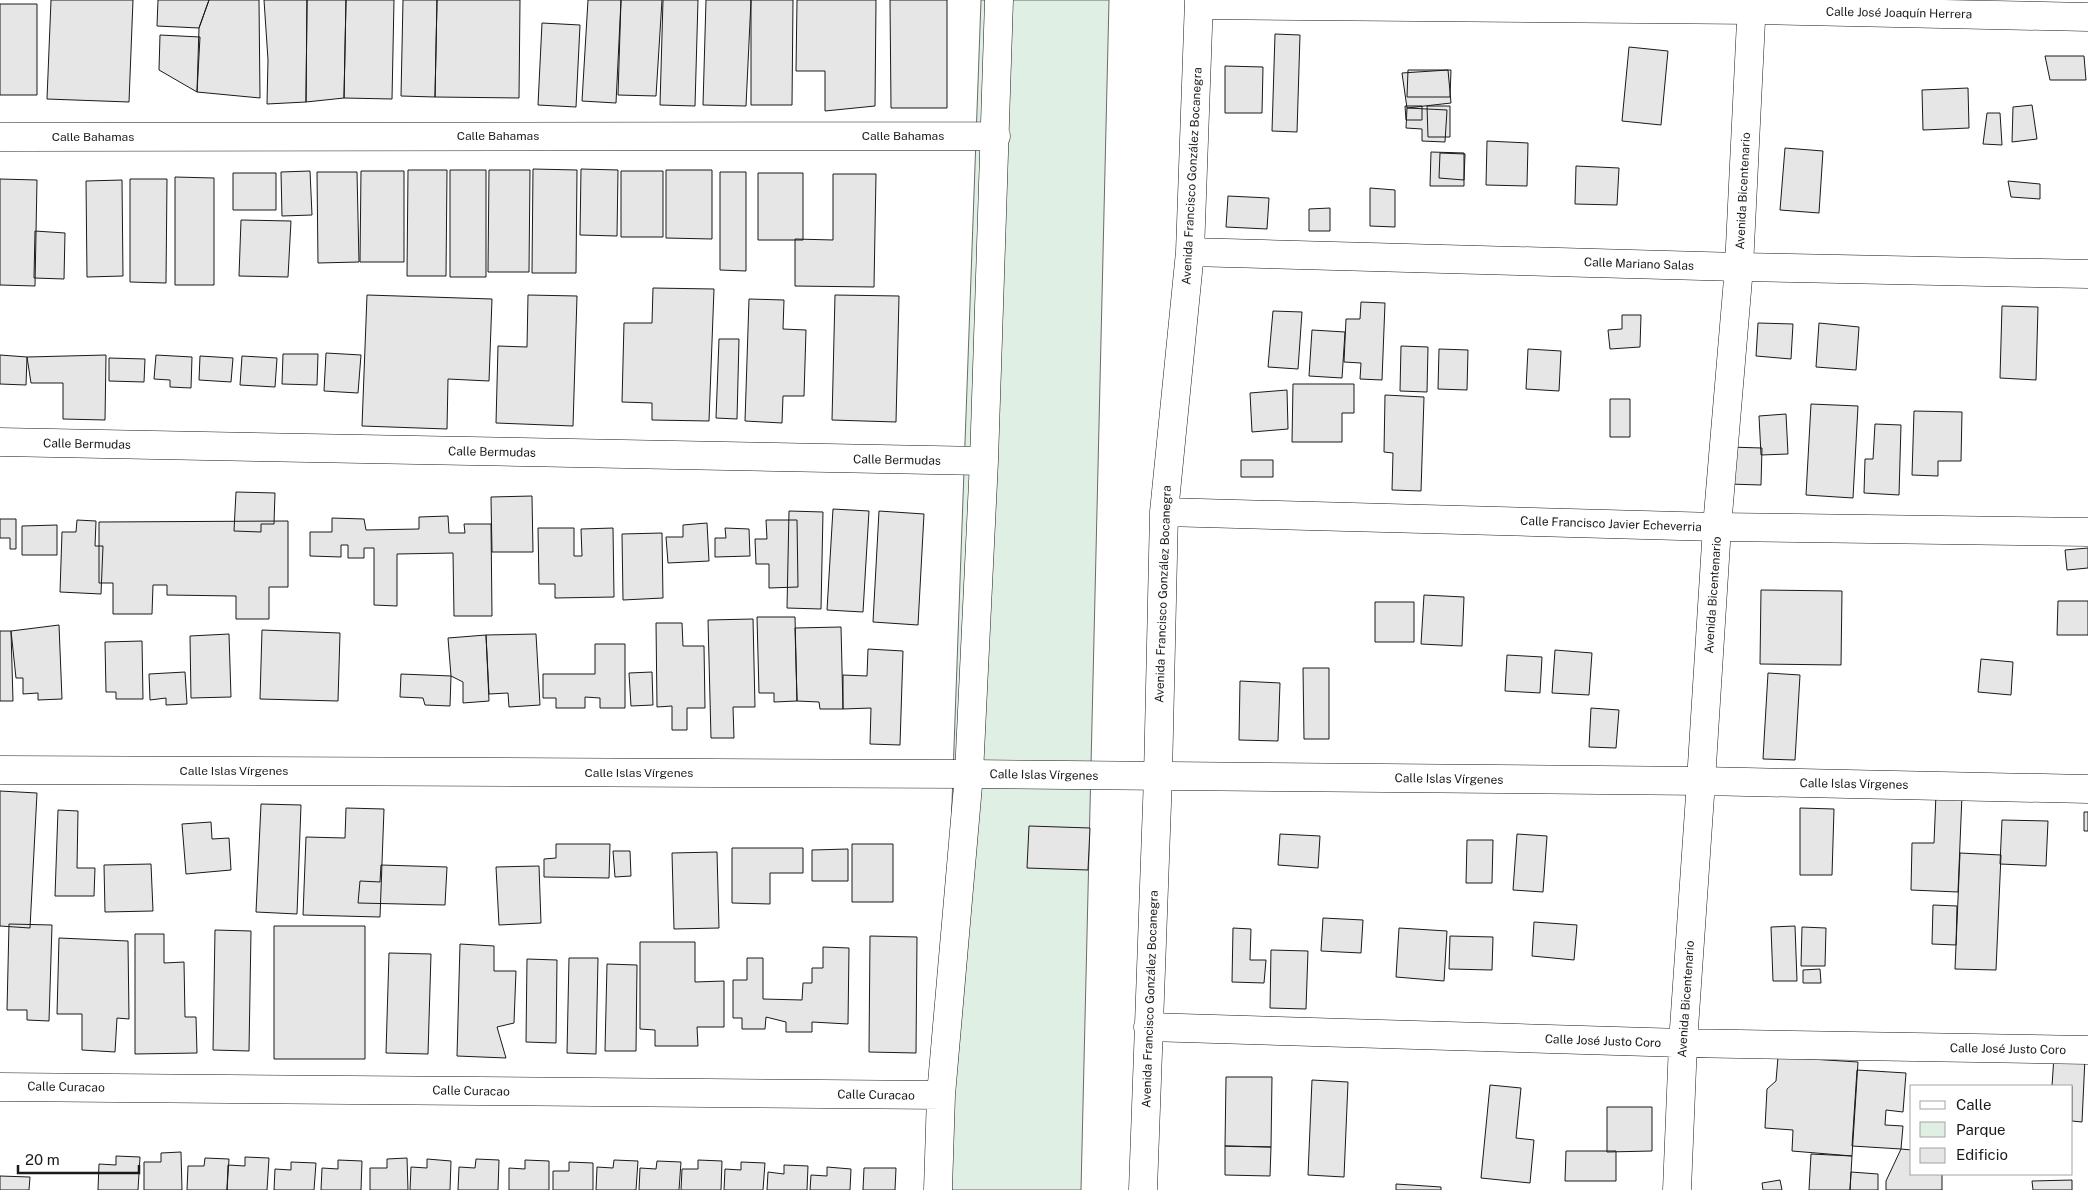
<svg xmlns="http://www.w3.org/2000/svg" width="2088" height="1190" font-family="'Public Sans',sans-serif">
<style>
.green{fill:#e0efe3;stroke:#6a6a6a}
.building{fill:#e6e6e6;stroke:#1a1a1a}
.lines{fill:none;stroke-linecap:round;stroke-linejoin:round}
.minor-casing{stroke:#1a1a1a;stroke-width:29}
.tertiary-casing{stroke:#1a1a1a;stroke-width:29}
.minor{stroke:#fff;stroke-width:28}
.tertiary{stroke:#fff;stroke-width:28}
.labels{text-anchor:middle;stroke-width:4;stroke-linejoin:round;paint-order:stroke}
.street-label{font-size:12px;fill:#1a1a1a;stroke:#fff}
</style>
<rect width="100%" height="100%" fill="#fff"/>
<path class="green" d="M981 0H1109L1081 1190H938Z"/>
<path class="building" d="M51 0H133L129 102 47 99Z
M158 0H209L199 28 157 26Z
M209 0H259L260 98 197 92 199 28Z
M264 0H307L306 102 267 104 268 60Z
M307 0H346L344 98 306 102Z
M346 0H394L392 99 344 98Z
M403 0H437L435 97 401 96Z
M437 0H520L519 98 435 97Z
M588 0H621L616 103 582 101Z
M621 0H662L656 96 618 95Z
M663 0H698L695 106 660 105Z
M706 0H751L746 106 703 105Z
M751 0H793L792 105H751Z
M797 0H876L875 106 825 111V71H796Z
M890 0H947V108H891Z
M0 4H37V95H0Z
M542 23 580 25 576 107 538 105Z
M1275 34 1300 35 1297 132 1272 131Z
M160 35 200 37 197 92 159 70Z
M1629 47 1668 51 1661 125 1622 121Z
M2045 56H2084L2086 80H2050Z
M1225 66 1263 67 1262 113H1225Z
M1408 70H1451L1450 97H1407Z
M1448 70 1451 103 1407 108 1402 73Z
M1968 88 1969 128 1923 130 1922 90Z
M2032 105 2037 139 2012 142 2013 107Z
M1405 106H1422V120H1406Z
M1427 106H1450V137H1428Z
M1407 108 1447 110 1445 142 1422 141V129L1406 128Z
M1987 113H2000L2002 145 1983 144Z
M1487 141 1528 143 1527 186 1486 185Z
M1785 148 1823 151 1819 213 1780 210Z
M1431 152 1464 153V186H1430Z
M1440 153 1465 154 1464 180 1439 178Z
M1576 166 1619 168 1617 205 1575 204Z
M533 169 577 170 576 273H532Z
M581 169 618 170 617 236 580 235Z
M408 170H447L446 276H407Z
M450 170H486V277H450Z
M489 170H530L529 272H488Z
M666 170H712V239L666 238Z
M310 171 312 215 282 216 281 172Z
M361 171H404V262H360Z
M621 171H663V237H621Z
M317 172H357L359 262 318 263Z
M720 172H746V271L720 270Z
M233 173H276V210H233Z
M758 173H803V240H758Z
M833 174H876L874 287 795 286V239L833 240Z
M175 177 214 178V285H175Z
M0 179 37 180 35 286 0 285Z
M130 179H167L166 283 130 282Z
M122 180 123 276 87 277 86 181Z
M2008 181 2040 184V199L2011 197Z
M1370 188 1395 190V227L1370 226Z
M1228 196 1269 198 1267 229 1226 227Z
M1330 208V231H1309V209Z
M241 220 291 221 288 277 239 276Z
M35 231 65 233 64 279 34 278Z
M653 288 714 289 709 421 652 420V403L622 402 624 323H652Z
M367 295 492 299 489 381 448 379 447 429 362 426Z
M528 295 577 296 573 426 496 423 498 346 527 347Z
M835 295 899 296 896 422 832 420Z
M749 299 784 300 783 329 806 330 804 396H783L782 423 745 421Z
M1361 302 1385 303 1382 380 1360 379 1361 363 1344 362 1346 319H1360Z
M2002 306 2038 307 2036 380 2000 378Z
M1273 311 1302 312 1298 369 1268 367Z
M1622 315H1641L1640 347 1610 349 1608 330 1622 329Z
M1758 323 1793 324 1791 359 1756 356Z
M1819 323 1859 327 1856 370 1816 367Z
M1312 330 1345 332 1342 378 1309 376Z
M719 339H739L737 419 716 418Z
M1401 346 1428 347 1427 392 1400 391Z
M1439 349 1468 350 1467 390 1438 389Z
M1528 349 1561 351 1559 391 1526 389Z
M326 353 361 355 358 393 324 391Z
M283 354H318L317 385 282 384Z
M0 355 27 357 26 385 0 384Z
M106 355 105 420 63 419V383H31L27 357Z
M156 355 192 357 191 388 170 387V380L154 379Z
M200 356 233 358 231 382 199 380Z
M242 356 277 358 275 387 240 385Z
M109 358 145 359 144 382 109 381Z
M1293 384H1354V413H1342V442H1292Z
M1287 390 1288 429 1252 432 1250 393Z
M1385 395 1424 397 1421 491 1392 490 1393 453 1384 452Z
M1610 399H1630V437H1610Z
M1811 404 1858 406 1853 498 1806 495Z
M1914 411 1962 412 1961 461H1938V476L1912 475Z
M1786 414 1788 454 1761 455 1759 416Z
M1875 424 1901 425 1899 495 1864 493 1865 459H1873Z
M1729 447 1762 448 1761 485 1728 484Z
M1241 460H1273V477H1241Z
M236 492 275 493 274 524H261V532L234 531Z
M532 496 533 552H492L491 497Z
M833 509 869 511 863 612 827 610Z
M789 511 823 512 821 609 787 608Z
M879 511 924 514 918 625 873 622Z
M448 516 449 533H465L464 524H491L492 616H454L453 553 397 554V606L374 605V548H364V558H348V545H341V557L310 556V532H332V518L364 519 366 530 419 529V517Z
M0 519H16V549H10V538H0Z
M77 520 96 521 95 546H103L101 594 60 592 62 532H76Z
M766 520H797L798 587 769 588V564H756L755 539H767Z
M288 521V587H269V619H236V596L167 595V585H153L152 614H113V583H99V522Z
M707 523 709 561 668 563 666 537H683V525Z
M57 525V555H22V526Z
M538 528H574V556H582L581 529 613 528 614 597 555 598V584H539Z
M725 528 749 529 750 556 715 557V538H726Z
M662 533 663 598 623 600 622 534Z
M2088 548V568L2067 570 2065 550Z
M1761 590 1842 591 1841 665 1760 664Z
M1424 595 1464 597 1462 646 1421 644Z
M2058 601H2088V635H2057Z
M1375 602H1414V642H1375Z
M757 617H795L797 701 774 702V693H759Z
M753 619 755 707H733L734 738H711L708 620Z
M656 623H682L683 646H704L705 708H687V730H672V706L657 707Z
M59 625 62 699 38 700V693L23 694V678H16L11 631Z
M841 627 843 709H820L819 702 797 701 795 628Z
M262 630 340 633 338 701 260 699Z
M0 631H11L13 701H0Z
M229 634 231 697 191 698 190 636Z
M536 634 540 705 509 707 508 693 489 694 486 635Z
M486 635 489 701 463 703V682L451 676 448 638Z
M142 641 143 699H116V692H106L105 642Z
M595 644H625V708H600V698L585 697V708H556V698H543V674H595Z
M868 649 903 651 900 745 870 744 871 708 843 709V675L867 676Z
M1555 650 1592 653 1589 695 1552 693Z
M1507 655 1542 657 1540 693 1505 691Z
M1981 659 2013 662 2011 695 1978 692Z
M1303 668H1329V739H1304Z
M185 672 187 704 166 705V698L150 700 149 674Z
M652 672 653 705 631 706 629 673Z
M1768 673 1800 675 1795 760 1763 759Z
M401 674 451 676 450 706 425 705 423 698 400 697Z
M1240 681 1280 683 1278 741 1239 740Z
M1591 708 1619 710 1616 748 1589 747Z
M0 791 37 793 30 928 0 926Z
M1936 794 1962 795 1958 892 1911 890 1912 843H1934Z
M261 804 301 805 297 914 256 912Z
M346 808 384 809 380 917 303 915 306 837 345 838Z
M1800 808 1834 809 1832 875H1800Z
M58 810 78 811 77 868H95L94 896H55Z
M2084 812H2088V831H2084Z
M2002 820 2048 821 2046 866 2000 864Z
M211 822 212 839 229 838 231 870 186 874 182 824Z
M1029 826 1090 828 1088 870 1027 868Z
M1280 834 1320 836 1318 868 1278 865Z
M1517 834 1547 836 1543 892 1513 890Z
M1467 840H1493L1492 883H1466Z
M556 844H610L609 878 544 877V859L556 858Z
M852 844H893V902H852Z
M732 848H803V873H770V904L732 903Z
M848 849V881H812V850Z
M613 851H630L631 876 615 877Z
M717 852 719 928 674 929 672 853Z
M1960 853 2001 855 1996 970 1955 969Z
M151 864 153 911 105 912 104 865Z
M381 865 447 867 445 905 358 903 360 881 380 882Z
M539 866 541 923 499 925 496 867Z
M1933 905 1957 906 1956 945 1932 944Z
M1323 918 1363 920 1361 953 1321 951Z
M1534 922 1577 925 1574 960 1532 956Z
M9 924 52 925 49 1021 27 1020V1010H7Z
M274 926H365V1059H274Z
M1795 926 1797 981H1773L1771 927Z
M1802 927 1826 928 1825 966H1801Z
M1233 928 1251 929 1250 960H1266L1264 983 1232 982Z
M1399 928 1447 931 1444 981 1396 977Z
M215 930 251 931 249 1051 213 1050Z
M135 934H164V963L184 962 185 1017H196L197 1053 135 1054Z
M870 936 917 937 916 1053 869 1052Z
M1450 936 1493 937 1492 970 1449 969Z
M59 938 128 941 129 1019 117 1018 115 1052 82 1050V1014H57Z
M640 942H695V982L724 981V1027H697L698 1046H655V1030L640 1029Z
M460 944 494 946V971H516L514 1023 497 1027 506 1058 457 1056Z
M823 947 849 948 848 1024 812 1022V1032H786V1022L766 1017 765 1029H742V1018H733V980H747V958H763V999L802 1000 803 983H812V968H823Z
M1271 950 1308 951 1306 1009 1270 1008Z
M389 953 431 954 428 1054 386 1053Z
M569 958H598L596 1054 567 1053Z
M527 959 557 960 556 1043 526 1042Z
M607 964 637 965 636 1051H605Z
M1820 969 1821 983H1803V970Z
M2054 1056 2085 1058 2082 1122 2072 1121V1086H2052Z
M1778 1057 1858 1062 1852 1156 1792 1151 1793 1130 1765 1128 1767 1089 1776 1081Z
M1857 1070 1906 1073 1903 1112 1886 1110 1885 1125 1903 1126 1901 1149 1852 1146Z
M1226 1077H1272L1271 1147 1225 1146Z
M1312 1080 1348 1082 1344 1177 1308 1175Z
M1490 1085 1521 1088 1516 1138 1534 1140 1530 1183 1481 1178Z
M1607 1107H1652V1151L1607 1152Z
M1225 1146 1271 1147 1270 1176 1225 1175Z
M1901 1149 1912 1150V1174H1942V1190H1886V1181Z
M1566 1151H1616V1181H1565Z
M181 1152 182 1190H144V1162H161V1153Z
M1811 1154 1852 1156 1850 1190H1809Z
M116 1156 140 1157 138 1190H98L99 1164 116 1165Z
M245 1157 269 1158 267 1190H227L228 1165 245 1166Z
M205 1158 229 1159 227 1190H187L188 1166H204Z
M407 1158 408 1190H370V1168H387V1159Z
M427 1159 451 1161 450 1190H410L411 1167 427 1168Z
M476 1159 499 1160 498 1190H458L459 1167 475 1168Z
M338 1160 362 1161 361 1190H321L322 1168 338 1169Z
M525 1160 549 1161V1190H509V1168L525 1169Z
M614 1160 638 1161 636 1190H596L597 1167 613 1168Z
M698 1160 722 1161 721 1190H681L682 1169H698Z
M657 1161 681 1162 679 1190H639L640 1168 656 1169Z
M291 1162 316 1163 314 1190H274L275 1169 291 1170Z
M569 1162 593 1163V1190H553V1171H569Z
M741 1162 765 1163 763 1190H724L725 1169 741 1170Z
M784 1165 808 1166 807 1190H767L768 1172 784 1174Z
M827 1167 851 1169 850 1190H810L811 1175 827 1176Z
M864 1168H896L895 1190H863Z
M1851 1172 1878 1174V1190H1850Z
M0 1176 30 1177 29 1190H0Z
M1780 1180 1782 1190H1763L1762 1183Z
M2072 1180V1190H2033L2032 1181Z
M1396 1184 1441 1187V1190H1396Z"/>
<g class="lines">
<g class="minor-casing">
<path id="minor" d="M1199 5 1752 10 2088 17
M0 137 996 136
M1190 252 1739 267 2088 274
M0 442 984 461
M1164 512 1717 527 2088 532
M1148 1027 1683 1043 2088 1050
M0 1087 941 1095
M938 1190 941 1095 969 774 984 461 999 0
M1143 1190 1158 776 1164 512 1190 252 1199 0
M1677 1190 1683 1043 1701 781 2088 789"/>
</g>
<g class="tertiary-casing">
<path id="tertiary" d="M0 770 969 774 1701 781 1717 527 1739 267 1752 0"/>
</g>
<use href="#minor" class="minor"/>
<use href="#tertiary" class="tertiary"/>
</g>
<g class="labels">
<g class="street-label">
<text transform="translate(1899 13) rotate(1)" y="4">Calle José Joaquín Herrera</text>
<text x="498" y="140">Calle Bahamas</text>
<text x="903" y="140">Calle Bahamas</text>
<text x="93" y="141">Calle Bahamas</text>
<text transform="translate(1192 176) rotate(-87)" y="4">Avenida Francisco González Bocanegra</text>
<text transform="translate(1743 191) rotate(-87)" y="4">Avenida Bicentenario</text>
<text transform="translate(1639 264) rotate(2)" y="4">Calle Mariano Salas</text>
<text transform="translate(87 444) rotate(1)" y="4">Calle Bermudas</text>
<text transform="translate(492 452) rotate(1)" y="4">Calle Bermudas</text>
<text transform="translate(897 460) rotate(1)" y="4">Calle Bermudas</text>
<text transform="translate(1611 524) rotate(2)" y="4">Calle Francisco Javier Echeverria</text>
<text transform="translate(1163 594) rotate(-88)" y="4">Avenida Francisco González Bocanegra</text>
<text transform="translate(1713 595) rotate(-86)" y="4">Avenida Bicentenario</text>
<text x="234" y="775">Calle Islas Vírgenes</text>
<text x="639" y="777">Calle Islas Vírgenes</text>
<text transform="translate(1044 775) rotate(1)" y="4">Calle Islas Vírgenes</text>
<text transform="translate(1449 779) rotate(1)" y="4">Calle Islas Vírgenes</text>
<text transform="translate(1854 784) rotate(1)" y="4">Calle Islas Vírgenes</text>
<text transform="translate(1150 999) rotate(-88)" y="4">Avenida Francisco González Bocanegra</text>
<text transform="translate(1686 999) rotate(-86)" y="4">Avenida Bicentenario</text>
<text transform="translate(1603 1041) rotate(2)" y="4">Calle José Justo Coro</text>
<text transform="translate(2008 1049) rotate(1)" y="4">Calle José Justo Coro</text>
<text transform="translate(66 1087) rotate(1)" y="4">Calle Curacao</text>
<text transform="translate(471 1091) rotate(1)" y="4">Calle Curacao</text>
<text transform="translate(876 1095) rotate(1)" y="4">Calle Curacao</text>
</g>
</g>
<rect x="1910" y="1085" width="162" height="90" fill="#ffffff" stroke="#a3a3a3"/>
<rect x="1920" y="1101" width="25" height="8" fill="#ffffff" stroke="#a3a3a3"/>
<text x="1956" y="1110" font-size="15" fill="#1a1a1a">Calle</text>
<rect x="1920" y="1122" width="25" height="15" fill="#e0efe3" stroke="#a3a3a3"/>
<text x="1956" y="1135" font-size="15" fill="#1a1a1a">Parque</text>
<rect x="1920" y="1148" width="25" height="15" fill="#e6e6e6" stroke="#a3a3a3"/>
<text x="1956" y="1160" font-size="15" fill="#1a1a1a">Edificio</text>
<path d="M18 1165v8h121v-8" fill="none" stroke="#1a1a1a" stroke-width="2.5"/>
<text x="25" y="1165" font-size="15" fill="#1a1a1a" stroke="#ffffff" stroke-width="4" paint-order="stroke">20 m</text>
</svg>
